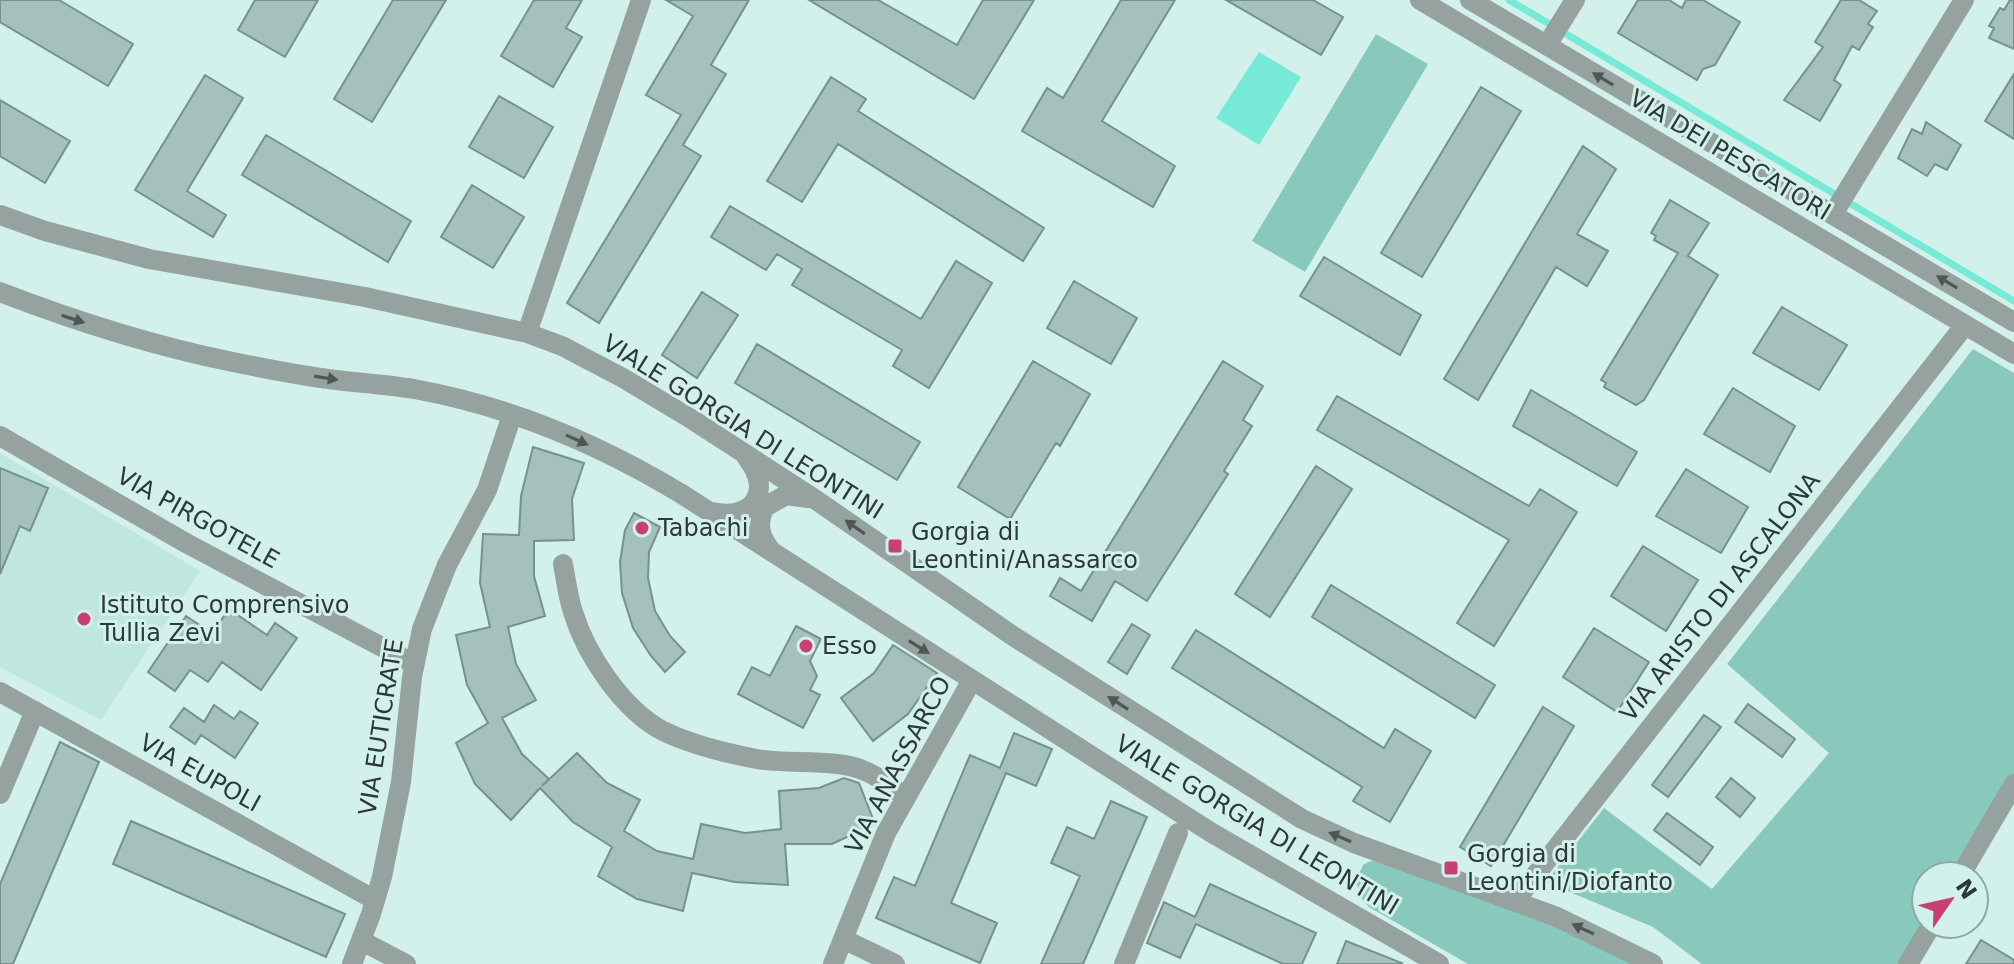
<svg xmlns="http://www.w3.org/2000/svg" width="2014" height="964" font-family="'DejaVu Sans',sans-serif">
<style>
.built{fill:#bfe6df}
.green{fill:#89c8bd}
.water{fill:#76e9d7}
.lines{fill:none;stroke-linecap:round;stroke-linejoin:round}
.stream{stroke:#76e9d7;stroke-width:7}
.building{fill:#a4c1bb;stroke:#76928d;stroke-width:2}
.minor{stroke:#96a2a0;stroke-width:20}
.oneway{fill:#4c5856}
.poi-dot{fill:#ca3f72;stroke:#d3f1eb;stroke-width:3}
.labels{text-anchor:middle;stroke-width:6;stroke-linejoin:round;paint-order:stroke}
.street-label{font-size:24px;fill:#2d3937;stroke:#d3f1eb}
.poi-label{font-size:24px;fill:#2d3937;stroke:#d3f1eb;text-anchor:start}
</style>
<rect width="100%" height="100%" fill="#d3f1eb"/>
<path class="built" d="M0 453 200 571 101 720 0 667Z"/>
<path class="green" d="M1376 34 1428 64 1305 272 1252 241Z
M1973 349 2014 373V775L1954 876H1926V923L1902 964H1702L1653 927 1546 882 1604 808 1712 889 1829 753 1727 664Z
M1370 861 1388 862 1529 915 1638 964H1468L1369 907 1360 897 1356 880 1363 865Z"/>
<path class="water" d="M1259 52 1301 77 1259 145 1216 118Z"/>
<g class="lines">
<path class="stream" d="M1509 0 2014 301"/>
</g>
<path class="building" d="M0 0H59L133 44 108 86 0 22Z
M255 0H318L285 57 238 30Z
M393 0H446L372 122 334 99Z
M534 0H582L566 28 582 37 553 87 501 56Z
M666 0H749L711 65 726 74 683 145 701 156 599 323 567 303 681 115 646 95 693 16Z
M809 0H878L957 45 983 0H1034L974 99Z
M1121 0H1175L1102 121 1175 166 1153 207 1022 131 1047 88 1063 98Z
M1226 0H1313L1343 17 1321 55Z
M1638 0H1669L1682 8 1686 0H1703L1740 22 1715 65 1703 69 1697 80 1618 33Z
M1841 0H1859L1877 11 1868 24 1873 27 1859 50 1852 46 1834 80 1841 85 1820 121 1784 100 1823 47 1815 42Z
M2010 0H2014V49L1989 38 1994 28 1989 26 2000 8 2004 10Z
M2014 74V139L1985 121Z
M205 75 243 98 187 191 226 215 213 237 135 190Z
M831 77 866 99 858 111 1044 228 1023 261 838 144 802 202 767 181Z
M1481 87 1521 111 1422 277 1381 253Z
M499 96 553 127 524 178 469 147Z
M0 100 70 141 45 183 0 156Z
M1926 122 1961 145 1947 170 1935 164 1927 176 1898 158 1912 129 1922 134Z
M266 135 411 221 388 262 242 175Z
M1583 146 1616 169 1577 234 1608 251 1587 286 1556 267 1478 400 1444 379Z
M472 185 524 217 493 268 441 237Z
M1670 200 1709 223 1688 256 1718 275 1644 400 1636 405 1604 387 1606 383 1601 380 1678 253 1654 240 1656 236 1651 233Z
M730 206 921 319 956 261 992 283 929 388 893 366 902 350 792 285 802 269 777 254 766 270 711 237Z
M1324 257 1421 315 1400 355 1300 296Z
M1074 281 1137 318 1111 364 1047 328Z
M702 292 738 315 697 378 662 355Z
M1782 307 1847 345 1819 390 1753 353Z
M757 344 920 442 897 480 735 383Z
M1033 361 1090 394 1060 446 1056 443 1010 519 958 487Z
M1223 361 1263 386 1243 420 1252 426 1224 471 1228 474 1147 601 1115 581 1092 621 1050 596 1060 578 1081 591Z
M1733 388 1795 426 1770 472 1704 434Z
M1531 390 1637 452 1617 486 1513 426Z
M1337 396 1529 506 1540 489 1577 512 1494 646 1457 623 1509 540 1317 430Z
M533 447 584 463 572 499 574 540 534 541V576L545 616 508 627 516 664 536 700 502 718 522 754 549 779 542 786 577 753 607 783 640 800 624 831 657 851 693 859 701 824 745 833 781 829 779 791 819 788 844 778 859 783 875 824 832 844H785L788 885 735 882 692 873 683 911 637 899 598 876 612 847 573 822 540 788 511 820 475 784 456 743 488 723 467 685 456 635 490 627 480 583 483 534 519 535 521 496Z
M1316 466 1352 489 1270 617 1235 594Z
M0 468 48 488 30 531 20 526 0 574Z
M1686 469 1748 507 1721 553 1656 516Z
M634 513 660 527 649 552 648 578 655 611 670 636 685 652 665 672 651 656 633 628 622 593 620 562 625 530Z
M1643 546 1698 580 1666 631 1611 596Z
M1331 585 1495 685 1475 718 1312 617Z
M229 609 267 635 275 623 297 638 261 690 222 662 208 682 190 670 175 691 148 672 186 616 212 633Z
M1132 624 1150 635 1127 674 1108 662Z
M796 626 821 639 810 661 817 676 810 690 820 695 803 728 738 694 752 667 770 676Z
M1594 628 1649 662 1617 712 1563 677Z
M1196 630 1384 748 1395 729 1431 751 1390 822 1353 801 1362 787 1172 668Z
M893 645 937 673 908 714 873 741 841 698 874 673Z
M1748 704 1795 739 1782 757 1735 722Z
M214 705 234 719 240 711 258 723 235 758 201 735 195 744 170 727 184 708 204 722Z
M1543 707 1574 726 1491 866 1460 847Z
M1704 715 1721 727 1668 797 1652 785Z
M1014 733 1052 749 1036 786 1006 773 951 903 997 923 980 963 876 918 894 877 915 886 970 755 1000 768Z
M60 742 99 762 13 964H0V884Z
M1731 778 1755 798 1740 817 1716 797Z
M1111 801 1147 817 1083 964H1041L1080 876 1051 863 1067 827 1094 839Z
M1667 813 1713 847 1700 865 1654 830Z
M131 821 345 914 326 957 113 864Z
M1210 884 1316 933 1302 964H1283L1196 924 1180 958 1147 943 1164 902 1195 917Z
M1981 940 2014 960V964H1966Z
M1346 941 1402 963 1401 964H1337Z"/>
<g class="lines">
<path class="minor" d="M1420 0 2014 354
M1470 0 2014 322
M1547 45 1575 0
M1833 214 1964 0
M0 215 45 231 149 259 365 297 527 333 562 346 623 378 693 420 816 500 1013 636 1302 819 1354 843 1557 917 1653 964
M0 292C75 321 154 346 233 362 267 369 302 376 336 380 362 383 389 385 414 389 508 406 599 444 680 493L1212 833 1439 964
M527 333 641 0
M0 436 186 543 414 664
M712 512C752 521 774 492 747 458
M771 551C760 536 756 524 765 507L786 495 808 498
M563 564C566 580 568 597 573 612 586 655 623 710 663 731 692 745 725 753 757 759 789 765 837 758 865 771 880 777 893 789 906 797
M0 692 375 900
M0 794 35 711
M1960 876 2014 784
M1515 901 1965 325
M843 939 895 964
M362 941 406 964
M352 964 371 914 382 877 401 782 412 677 422 629 447 565 487 490 512 415
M833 964 886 833 972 680
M1124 964 1178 833
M1908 964 1932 924"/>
</g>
<defs><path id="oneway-solid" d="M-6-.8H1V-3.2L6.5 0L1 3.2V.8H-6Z" transform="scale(2)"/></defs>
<g class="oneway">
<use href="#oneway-solid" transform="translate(1603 79) rotate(-149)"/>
<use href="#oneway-solid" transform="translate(1947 282) rotate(-149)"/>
<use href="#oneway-solid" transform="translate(73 319) rotate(18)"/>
<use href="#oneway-solid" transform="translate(326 378) rotate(9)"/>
<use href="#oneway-solid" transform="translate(577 440) rotate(24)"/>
<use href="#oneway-solid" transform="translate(855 527) rotate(-145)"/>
<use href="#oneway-solid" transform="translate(919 647) rotate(32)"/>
<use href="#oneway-solid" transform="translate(1118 703) rotate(-148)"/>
<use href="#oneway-solid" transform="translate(1340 837) rotate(-157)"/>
<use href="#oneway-solid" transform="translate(1583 929) rotate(-155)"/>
</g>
<g class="poi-dot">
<circle cx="642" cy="528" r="8"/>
<rect x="887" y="538" width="16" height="16" rx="4"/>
<circle cx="84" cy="619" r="8"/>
<circle cx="806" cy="646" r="8"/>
<rect x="1443" y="860" width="16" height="16" rx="4"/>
</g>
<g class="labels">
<g class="street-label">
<text transform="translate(1730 155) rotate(31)" y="8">VIA DEI PESCATORI</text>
<text transform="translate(743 427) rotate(32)" y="8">VIALE GORGIA DI LEONTINI</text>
<text transform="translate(198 518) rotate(29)" y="8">VIA PIRGOTELE</text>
<text transform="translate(1720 597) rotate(-52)" y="8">VIA ARISTO DI ASCALONA</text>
<text transform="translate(381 727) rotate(-81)" y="8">VIA EUTICRATE</text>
<text transform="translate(898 765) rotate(-62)" y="8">VIA ANASSARCO</text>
<text transform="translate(200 773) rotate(29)" y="8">VIA EUPOLI</text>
<text transform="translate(1257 825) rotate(31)" y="8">VIALE GORGIA DI LEONTINI</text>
</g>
<g class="poi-label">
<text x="658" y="536">Tabachi</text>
<text x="911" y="540">Gorgia di<tspan x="911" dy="28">Leontini/Anassarco</tspan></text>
<text x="100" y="613">Istituto Comprensivo<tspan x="100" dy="28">Tullia Zevi</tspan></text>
<text x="822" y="654">Esso</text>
<text x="1467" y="862">Gorgia di<tspan x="1467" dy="28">Leontini/Diofanto</tspan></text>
</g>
</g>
<g transform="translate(1950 900) rotate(56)"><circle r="38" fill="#d3f1eb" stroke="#91a7a3" stroke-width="2"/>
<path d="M0-6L14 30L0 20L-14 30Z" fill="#ca3f72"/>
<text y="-12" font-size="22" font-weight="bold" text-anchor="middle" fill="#2d3937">N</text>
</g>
</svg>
